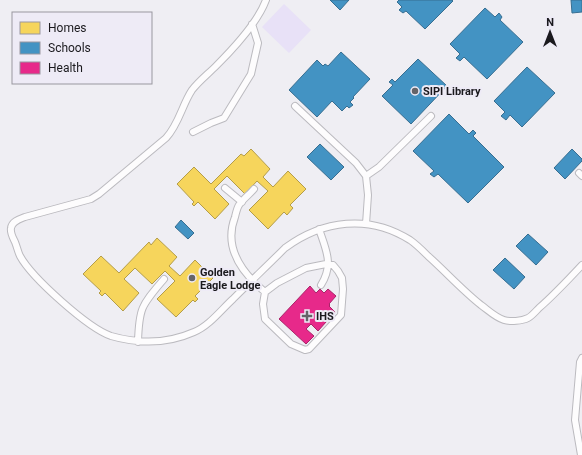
<svg xmlns="http://www.w3.org/2000/svg" width="582" height="455" font-family="Roboto,sans-serif">
<style>
.green{fill:#e8e1f7}
.homes{fill:#f6d55c;stroke:#b49d49}
.schools{fill:#4393c3;stroke:#376e91}
.health{fill:#e7298a;stroke:#aa2469}
.lines{fill:none;stroke-linecap:round;stroke-linejoin:round}
.minor-casing{stroke:#bbbabf;stroke-width:8}
.minor{stroke:#fdfcfd;stroke-width:6}
.poi-dot{fill:#656468;stroke:#eeebf6;stroke-width:1.5}
.labels{text-anchor:middle;stroke-width:4;stroke-linejoin:round;paint-order:stroke}
.poi-label{font-size:11px;font-weight:bold;fill:#1a191d;stroke:#eeebf6;text-anchor:start}
</style>
<rect width="100%" height="100%" fill="#efeef3"/>
<path class="green" d="M284 4 311 30 289 53 262 27Z"/>
<path class="homes" d="M251 149 270 169 263 177 273 187 288 171 306 189 290 205 293 208 287 215 284 212 268 229 249 210 268 191 257 181 245 194 227 176 214 189 229 204 215 219 198 202 194 206 192 204 194 202 177 184 194 167 211 184 241 154 244 156Z
M157 238 177 257 169 266 180 276 195 260 213 278 195 296 198 299 195 302 193 300 176 317 157 299 175 281 165 271 152 284 135 268 124 279 139 293 123 311 105 293 102 296 99 293 101 291 83 274 101 256 119 273 149 242 151 245Z"/>
<path class="schools" d="M330 0H349L340 10Z
M399 0H452L453 1 425 29 406 11 403 13 399 10 402 7 397 2Z
M571 0H582V12L572 13Z
M485 8 495 17 499 13 502 17 500 20 523 42 487 79 464 57 460 61 456 58 460 54 450 44Z
M341 52 370 79 353 97 354 98 350 102 353 105 349 108 347 106 342 111 332 101 317 117 289 90 317 60 323 66 325 64 328 66Z
M418 59 447 86 411 124 382 96 393 85 389 82 392 79 395 82Z
M527 67 555 93 522 127 510 115 506 120 501 116 505 112 494 101Z
M449 114 469 134 473 130 476 133 473 136 504 167 468 203 438 174 434 177 430 174 434 171 413 151Z
M320 144 344 167 331 180 307 157Z
M572 149 582 159V161L565 179 554 168Z
M181 220 194 233 188 239 175 227Z
M528 234 548 252 536 265 516 246Z
M505 258 525 277 514 289 493 270Z"/>
<path class="health" d="M310 286 316 293 320 289 324 293 328 289 336 296 329 304 330 305 329 306 335 312 318 331 311 324 306 329 314 336 306 344 279 319Z"/>
<g class="lines">
<g class="minor-casing">
<path id="minor" d="M266 0C258 22 233 49 216 66 208 74 199 81 192 90 182 105 179 124 166 138L99 194 91 199 25 217C20 219 12 221 11 228 10 233 13 238 15 242 17 247 18 252 20 256 32 278 88 328 111 336 139 344 167 344 194 332 209 326 221 310 233 299 250 282 268 265 285 248 323 220 369 214 410 240 416 244 422 250 428 256 446 272 462 290 481 305 488 310 495 317 504 320 510 322 522 321 528 318 532 316 536 311 539 308 554 295 568 280 582 265
M295 106 356 163 366 176 368 195 366 224
M193 132 211 123 224 118 251 74 258 43 252 24
M579 173 582 176
M366 176 379 167 431 116
M225 188 242 202
M254 189C250 194 243 199 239 205 237 208 236 213 235 217 223 248 242 273 265 292L263 304 265 319 291 344 305 350 309 349 341 315 343 289 342 278 338 271 333 265 326 264 306 268 277 283 265 292
M319 229C326 250 334 264 321 285
M138 342C139 307 142 305 164 279
M581 455 575 420 580 362 582 358"/>
</g>
<use href="#minor" class="minor"/>
</g>
<g class="poi-dot">
<circle cx="415" cy="91" r="4"/>
<circle cx="192" cy="278" r="4"/>
<path d="M305 310h4v4h4v4h-4v4h-4v-4h-4v-4h4z"/>
</g>
<g class="labels">
<g class="poi-label">
<text x="423" y="95">SIPI Library</text>
<text x="200" y="276">Golden<tspan x="200" dy="13">Eagle Lodge</tspan></text>
<text x="316" y="320">IHS</text>
</g>
</g>
<rect x="12" y="12" width="140" height="72" fill="#eeebf6" stroke="#99979f"/>
<rect x="20" y="22" width="20" height="12" fill="#f6d55c" stroke="#99979f"/>
<text x="48" y="32" font-size="12" fill="#1a191d">Homes</text>
<rect x="20" y="42" width="20" height="12" fill="#4393c3" stroke="#99979f"/>
<text x="48" y="52" font-size="12" fill="#1a191d">Schools</text>
<rect x="20" y="62" width="20" height="12" fill="#e7298a" stroke="#99979f"/>
<text x="48" y="72" font-size="12" fill="#1a191d">Health</text>
<g transform="translate(550 32)" stroke="#eeebf6" stroke-width="3" paint-order="stroke">
<path d="M0-3L7 15L0 10L-7 15Z" fill="#1a191d"/>
<text y="-6" font-size="11" font-weight="bold" text-anchor="middle" fill="#1a191d">N</text>
</g>
</svg>
